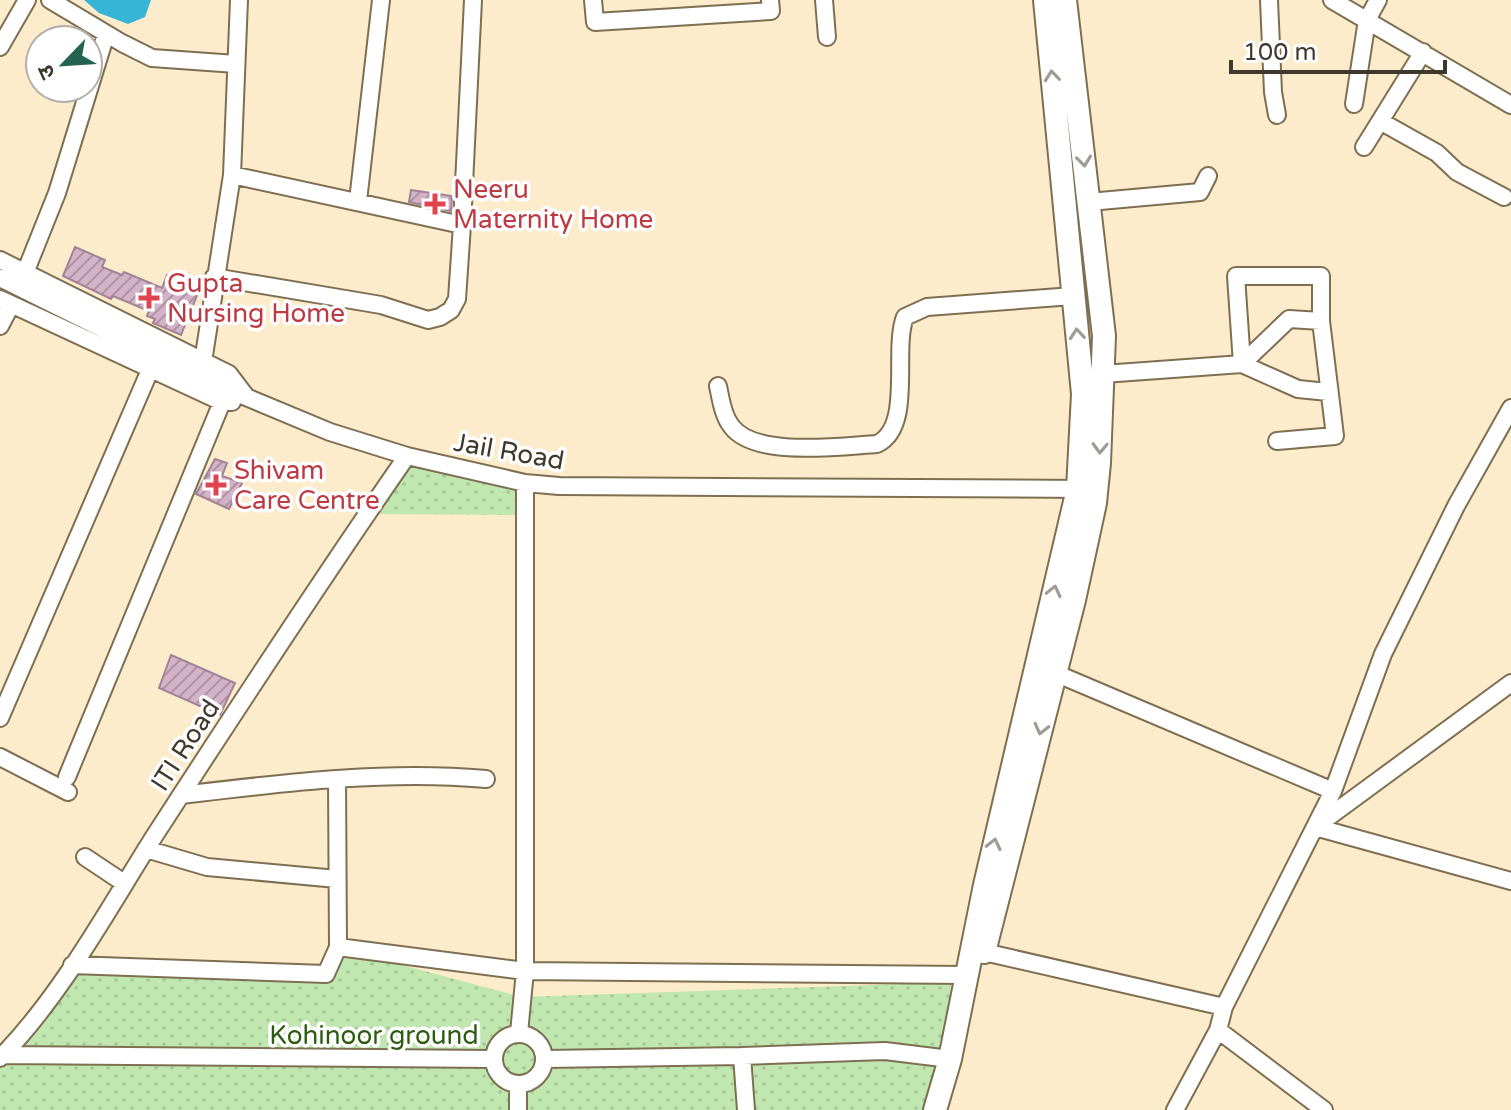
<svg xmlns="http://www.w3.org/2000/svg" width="1511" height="1110" font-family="'Varela Round','Noto Sans Devanagari',sans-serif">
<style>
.park{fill:url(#park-dots)}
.water{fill:#37b5d7}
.building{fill:url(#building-hatch);stroke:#a18397;stroke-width:2}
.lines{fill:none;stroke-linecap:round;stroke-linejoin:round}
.minor-casing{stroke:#7e6f52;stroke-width:20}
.major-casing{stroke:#7e6f52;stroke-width:26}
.minor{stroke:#fff;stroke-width:16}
.major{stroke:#fff;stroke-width:22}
.oneway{stroke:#9f9c96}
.health-dot{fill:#e0444e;stroke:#fff;stroke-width:3}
.labels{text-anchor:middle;stroke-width:7;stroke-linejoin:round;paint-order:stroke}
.health-label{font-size:26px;fill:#be3a42;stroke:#fff;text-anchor:start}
.street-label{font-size:26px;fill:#3f382c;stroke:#fff}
.park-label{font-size:26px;fill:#2d5c10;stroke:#fff}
</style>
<defs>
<pattern id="park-dots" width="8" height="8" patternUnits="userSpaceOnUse" patternTransform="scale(2)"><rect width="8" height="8" fill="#c1e7b1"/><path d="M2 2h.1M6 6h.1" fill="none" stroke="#a7c798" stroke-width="1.8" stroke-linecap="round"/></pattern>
<pattern id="building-hatch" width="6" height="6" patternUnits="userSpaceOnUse" patternTransform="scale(2)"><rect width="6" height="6" fill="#d4b3c8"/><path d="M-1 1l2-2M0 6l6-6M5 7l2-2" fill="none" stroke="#ad93a3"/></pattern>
</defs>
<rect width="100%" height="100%" fill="#fceccb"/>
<path class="park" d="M406 464 523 489 525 515 378 514Z
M338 948 522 997 961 982 931 1110H0V1056L72 965 327 975Z"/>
<path class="water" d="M84 0H151L145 17 128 24 99 13Z"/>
<path class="building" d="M411 190 452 196 451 211 409 202Z
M75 247 105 260 102 267 122 275 124 272 162 288 167 275 186 283 188 278 202 283 181 335 153 323 155 319 147 316 149 311 113 296 111 299 63 276Z
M215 459 227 463 222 476 242 483 229 509 196 494Z
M171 655 235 683 220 715 159 688Z"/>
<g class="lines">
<g class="minor-casing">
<path id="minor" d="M50 0 122 43 152 58 236 64
M593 0 595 22 771 11 770 0
M824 0 827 37
M1269 0 1273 92 1277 115
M1332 0 1511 105
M0 47 27 0
M1354 104 1367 20 1378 0
M1380 121 1437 153 1457 172 1504 197
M1364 147 1423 52
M232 175 462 225
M358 201 381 0
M1089 202 1200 192 1208 176
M0 260 229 374 245 395
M25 273 57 193 106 34
M214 277 381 305 428 320 440 317 451 310 457 299 462 225 473 0
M0 278 210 382 330 432 407 456 525 483 559 486 1087 489
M0 299 222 402H232
M0 326 11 305
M203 362 232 175 239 0
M1103 374 1242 364 1289 319 1321 321
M718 386C721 400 723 416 732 427 756 458 842 446 877 444 914 427 892 350 905 317L927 307 1073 296
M1277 441 1335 436 1321 321V276H1236L1242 364 1298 389 1328 392
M1055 673 1333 791
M0 718 150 370
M0 757 68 792
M67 777 222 402
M337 779 338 947
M181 795C283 783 384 770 486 779
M1319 824 1511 683
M1315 827 1511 881
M146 849 207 867 337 879
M85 857 124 883
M984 952 1224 1007
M72 965 326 974 338 947 525 971V483
M1218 1030 1324 1110
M519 1033 525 971 966 975
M494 1059a25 25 0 1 1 50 0a25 25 0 1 1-50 0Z
M3 1055 494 1059
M0 1058C62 995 108 909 155 835 238 707 320 581 407 456
M545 1059 742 1056
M518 1084V1110
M746 1110 742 1056 885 1051 950 1059
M1175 1110 1218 1030 1224 1007 1333 791 1383 654 1456 506 1511 408"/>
</g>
<g class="major-casing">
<path id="major" d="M984 952 1074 600 1095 503 1099 463 1104 336 1065 0
M935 1110 950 1059 985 885 1078 489 1083 394 1045 0"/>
</g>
<use href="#minor" class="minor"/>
<use href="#major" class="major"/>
</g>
<defs><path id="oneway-chevron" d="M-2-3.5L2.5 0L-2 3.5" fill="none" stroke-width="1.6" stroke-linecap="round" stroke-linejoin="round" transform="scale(2)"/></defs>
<g class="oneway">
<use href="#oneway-chevron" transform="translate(1052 76) rotate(-96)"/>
<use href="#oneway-chevron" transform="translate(1084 161) rotate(83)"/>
<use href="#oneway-chevron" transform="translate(1077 334) rotate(-95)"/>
<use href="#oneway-chevron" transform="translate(1100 448) rotate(92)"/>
<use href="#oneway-chevron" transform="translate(1054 591) rotate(-77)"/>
<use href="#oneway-chevron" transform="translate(1041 729) rotate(104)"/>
<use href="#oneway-chevron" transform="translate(994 844) rotate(-77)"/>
</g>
<g class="health-dot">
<path d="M431 192h8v8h8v8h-8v8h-8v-8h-8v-8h8z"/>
<path d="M145 286h8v8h8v8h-8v8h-8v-8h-8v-8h8z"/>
<path d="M212 473h8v8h8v8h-8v8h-8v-8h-8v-8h8z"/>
</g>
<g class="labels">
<g class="health-label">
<text x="453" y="198">Neeru<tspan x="453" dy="30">Maternity Home</tspan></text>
<text x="167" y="292">Gupta<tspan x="167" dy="30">Nursing Home</tspan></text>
<text x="234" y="479">Shivam<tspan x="234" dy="30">Care Centre</tspan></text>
</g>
<g class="street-label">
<text transform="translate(509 451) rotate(10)" y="9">Jail Road</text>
<text transform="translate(185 745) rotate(-57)" y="9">ITI Road</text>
</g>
<g class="park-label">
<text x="374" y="1044">Kohinoor ground</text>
</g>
</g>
<g transform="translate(64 64) rotate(245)"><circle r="38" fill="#ffffff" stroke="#b2afab" stroke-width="2"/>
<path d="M0-6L14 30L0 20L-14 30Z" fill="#236350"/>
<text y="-12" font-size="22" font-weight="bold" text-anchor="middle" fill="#3f382c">उ</text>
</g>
<path d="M1231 60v12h214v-12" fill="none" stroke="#3f382c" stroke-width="4"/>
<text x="1243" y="60" font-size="24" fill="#3f382c" stroke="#ffffff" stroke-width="6" paint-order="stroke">100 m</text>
</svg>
